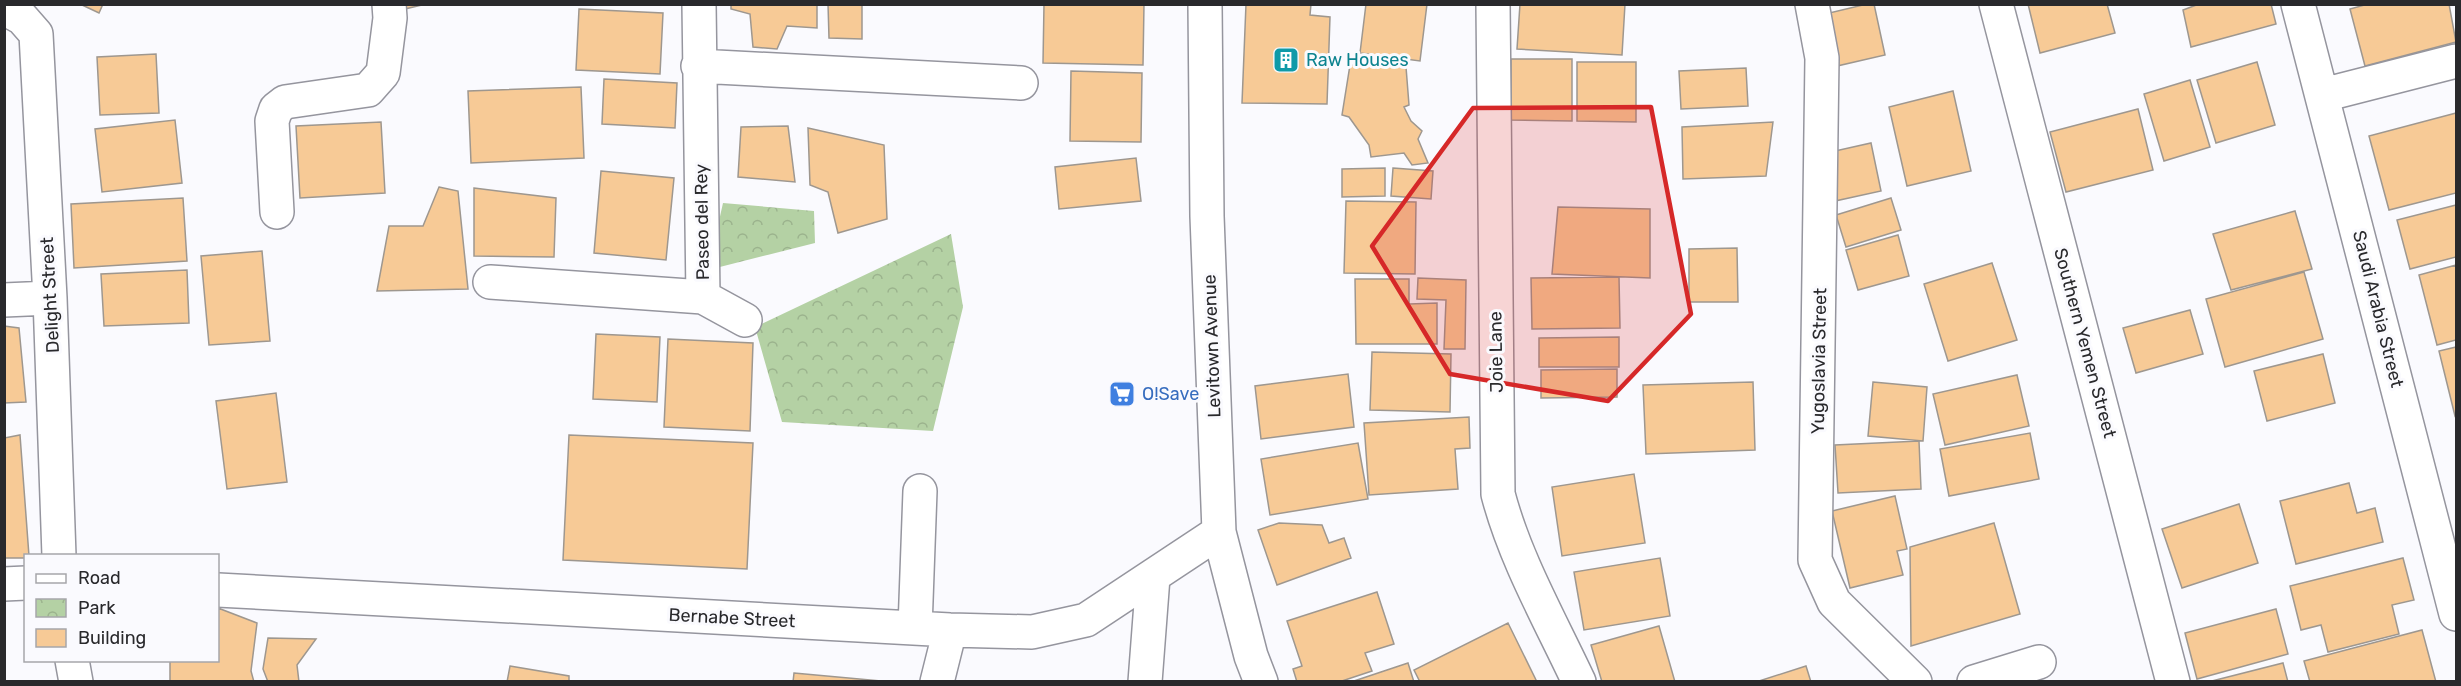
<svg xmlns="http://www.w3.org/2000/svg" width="2461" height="686" font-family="Rubik,sans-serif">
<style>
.park{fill:url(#park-crowns)}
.building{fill:#f7ca96;stroke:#9e978f;stroke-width:1.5}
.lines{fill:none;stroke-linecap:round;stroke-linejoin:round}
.minor-casing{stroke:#95959e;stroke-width:36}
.minor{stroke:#fff;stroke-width:33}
.marked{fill:#d62828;fill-opacity:0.2;stroke:#d62828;stroke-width:4.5;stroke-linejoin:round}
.labels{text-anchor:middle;stroke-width:6;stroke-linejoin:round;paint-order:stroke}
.culture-label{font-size:18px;fill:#0d838f;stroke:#fafafe;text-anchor:start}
.street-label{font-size:18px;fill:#29292c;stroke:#fafafe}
.shop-label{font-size:18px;fill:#366cbe;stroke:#fafafe;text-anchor:start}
</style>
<defs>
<pattern id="park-crowns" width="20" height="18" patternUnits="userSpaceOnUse" patternTransform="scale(1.5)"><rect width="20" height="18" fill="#b4d1a4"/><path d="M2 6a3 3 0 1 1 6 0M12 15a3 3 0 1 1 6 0" fill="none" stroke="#9bb38d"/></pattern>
</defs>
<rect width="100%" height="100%" fill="#fafafe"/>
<path class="park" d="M723 203 814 211 815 243 708 270Z
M951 234 963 307 933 431 782 422 755 327Z"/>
<path class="building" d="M80 4H103L99 13Z
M405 4H426L405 9Z
M731 4H817V28L787 26 777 49 753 47 750 14 731 9Z
M828 4H862V39L829 38Z
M1044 4H1144L1143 65 1043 63Z
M1246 4H1311L1310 15 1330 17 1327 104 1242 103Z
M1366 4H1427L1420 61 1360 53Z
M1520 4H1625L1622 55 1517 49Z
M1867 4H1874L1885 55 1837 66 1825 14Z
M2028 4H2107L2115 33 2040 53Z
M2199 4H2271L2276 24 2191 47 2183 10Z
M2368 4H2449L2456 42 2365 66 2350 9Z
M579 9 663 13 660 74 576 70Z
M156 54 159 113 100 115 97 57Z
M1511 59H1572V121L1511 120Z
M1577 62H1636V122L1577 121Z
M2257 62 2275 125 2216 143 2197 80Z
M1350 65 1406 67 1409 105 1404 107 1411 121 1422 131 1418 139 1428 163 1412 165 1404 153 1371 157 1369 145 1349 117 1342 115Z
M1746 68 1748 106 1681 109 1679 71Z
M1071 71 1142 73 1141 142 1070 141Z
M604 79 677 83 675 128 602 124Z
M2190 80 2210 147 2164 161 2144 94Z
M581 87 584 158 471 163 468 91Z
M1953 91 1971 171 1907 186 1889 107Z
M2138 109 2153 170 2066 192 2050 132Z
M2456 113V193L2389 210 2369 136Z
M175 120 182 183 102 192 95 129Z
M381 122 385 193 300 198 296 126Z
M1773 122 1766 176 1683 179 1682 127Z
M788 126 795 182 738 177 741 127Z
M808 128 884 145 887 219 838 233 828 192 810 185Z
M1871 143 1881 191 1835 201 1826 153Z
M1136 158 1141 201 1059 209 1055 167Z
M1385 168V196L1342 197V169Z
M1393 168 1433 171 1431 199 1391 196Z
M601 171 674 178 666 260 594 253Z
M439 187 458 191 468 289 377 291 389 226H423Z
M474 188 556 198 554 257 474 256Z
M183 198 187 261 74 268 71 204Z
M1891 198 1901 230 1846 247 1836 215Z
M1346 201 1416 202 1415 274 1344 273Z
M2456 205V257L2410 269 2397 220Z
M1558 207 1650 209V278L1552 274Z
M2295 211 2312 269 2231 290 2213 234Z
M1898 235 1909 276 1858 290 1846 250Z
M1737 248 1738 302H1689V249Z
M262 251 270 341 209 345 201 256Z
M1992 263 2017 340 1948 361 1924 284Z
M2456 265V340L2437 345 2419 275Z
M187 270 189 323 104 326 101 274Z
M2304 272 2323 339 2225 367 2206 299Z
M1619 277 1620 328 1532 329 1531 278Z
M1418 278 1466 280 1465 349H1444L1446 300 1417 299Z
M1355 279H1409V304L1437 303V344H1356Z
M2190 310 2203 354 2136 373 2123 328Z
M4 326 19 328 26 402 4 403Z
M596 334 660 337 657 402 593 399Z
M1619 337V367H1539V338Z
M668 339 753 343 750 431 664 427Z
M2456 347V415L2455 416 2439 351Z
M1372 352 1451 354 1450 412 1370 410Z
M2323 354 2335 403 2267 421 2254 371Z
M1617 369V397L1541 398V370Z
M1348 374 1354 427 1261 439 1255 386Z
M2017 375 2029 426 1945 445 1933 394Z
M1753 382 1755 450 1646 454 1643 385Z
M1873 382 1927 387 1923 441 1868 436Z
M276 393 287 482 227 489 216 401Z
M1469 417 1470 448 1455 449 1458 489 1369 495 1364 423Z
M2030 433 2039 479 1949 496 1940 449Z
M20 435 29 556H26V558H4V438Z
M569 435 753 443 747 569 563 560Z
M1919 441 1921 489 1838 493 1835 445Z
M1358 443 1368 499 1270 515 1261 459Z
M1634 474 1645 543 1562 556 1552 487Z
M2349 483 2357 513 2375 508 2383 542 2296 564 2280 501Z
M1895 496 1907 549 1897 551 1903 575 1850 588 1832 511Z
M2239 504 2258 563 2182 588 2162 529Z
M1279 523 1322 525 1329 543 1344 538 1351 558 1277 585 1258 530Z
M1994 523 2020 614 1911 646 1910 547Z
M1660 558 1670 616 1584 630 1574 572Z
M2403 558 2414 600 2392 605 2399 634 2328 652 2321 625 2301 630 2290 586Z
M1377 592 1394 644 1365 653 1372 671 1339 682H1297L1293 669 1302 666 1287 621Z
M218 608 257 623 251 671 254 682H170V660H218Z
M2276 609 2288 654 2197 679 2185 633Z
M1508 623 1537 682H1420L1414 670Z
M1659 626 1675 682H1602L1591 645Z
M2422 630 2436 682H2310L2304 661Z
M268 638 316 639 297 665 299 682H268L263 669Z
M1408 663 1414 682H1351Z
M2283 663 2288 682H2208Z
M510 666 569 676V682H507Z
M1806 666 1811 682H1756Z
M794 673 892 682H793Z"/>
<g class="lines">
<g class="minor-casing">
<path id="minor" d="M699 4 703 297
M1205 4 1207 216 1219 532 1251 656 1261 682
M1493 4 1498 494C1515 559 1550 620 1579 682
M1812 4 1822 58 1815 560 1834 602 1915 682
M1996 4 2173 682
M2298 4 2456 614
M4 8 22 18 36 34 50 298 59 556
M698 66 1021 83
M2323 95 2456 61
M277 212 272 121 276 109 285 102 368 90 383 73 390 18 389 4
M490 282 703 297 745 320
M4 300 50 298
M4 584 26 583
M218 590 950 630 1032 632 1086 620 1219 532
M915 628 920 491
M72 660 76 682
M937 682 950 630
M1145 682 1153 577
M1974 682 2039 662"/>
</g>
<use href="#minor" class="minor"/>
</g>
<path class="marked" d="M1651 107 1691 314 1608 401 1450 374 1372 246 1473 108Z"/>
<defs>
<g id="building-square" transform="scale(1.35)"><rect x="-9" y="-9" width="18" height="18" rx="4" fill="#0f9aa8" stroke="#fafafe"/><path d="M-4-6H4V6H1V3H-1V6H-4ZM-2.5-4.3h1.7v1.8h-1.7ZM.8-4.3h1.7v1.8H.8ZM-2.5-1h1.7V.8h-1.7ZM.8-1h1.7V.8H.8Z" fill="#fff"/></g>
<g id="supermarket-square" transform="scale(1.35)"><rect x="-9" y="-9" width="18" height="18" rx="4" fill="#3f7fe0" stroke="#fafafe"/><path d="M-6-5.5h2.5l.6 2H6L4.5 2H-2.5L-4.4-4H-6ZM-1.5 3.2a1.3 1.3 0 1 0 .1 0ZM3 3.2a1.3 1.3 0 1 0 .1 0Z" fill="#fff"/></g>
</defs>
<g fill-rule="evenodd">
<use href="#building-square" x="1286" y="60"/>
<use href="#supermarket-square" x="1122" y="394"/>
</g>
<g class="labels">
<g class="culture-label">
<text x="1306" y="66">Raw Houses</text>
</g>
<g class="street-label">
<text transform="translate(702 222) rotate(-91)" y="6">Paseo del Rey</text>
<text transform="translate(50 295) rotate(-93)" y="6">Delight Street</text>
<text transform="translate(2378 309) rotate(76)" y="6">Saudi Arabia Street</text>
<text transform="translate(2085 343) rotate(75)" y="6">Southern Yemen Street</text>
<text transform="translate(1212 346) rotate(-92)" y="6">Levitown Avenue</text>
<text transform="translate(1496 352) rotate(-91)" y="6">Joie Lane</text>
<text transform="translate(1819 361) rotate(-89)" y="6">Yugoslavia Street</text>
<text transform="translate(732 618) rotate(3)" y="6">Bernabe Street</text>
</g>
<g class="shop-label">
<text x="1142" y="400">O!Save</text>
</g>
</g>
<rect width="2461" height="686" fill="none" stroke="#29292c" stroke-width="12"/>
<rect x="24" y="554" width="195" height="108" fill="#fafafe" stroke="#a6a6aa" stroke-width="1.5"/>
<rect x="36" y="574" width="30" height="9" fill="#ffffff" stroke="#a6a6aa" stroke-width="1.5"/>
<text x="78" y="584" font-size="18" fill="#29292c">Road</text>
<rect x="36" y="599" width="30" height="18" fill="url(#park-crowns)" stroke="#a6a6aa" stroke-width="1.5"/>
<text x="78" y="614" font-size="18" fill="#29292c">Park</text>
<rect x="36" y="629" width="30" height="18" fill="#f7ca96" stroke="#a6a6aa" stroke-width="1.5"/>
<text x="78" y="644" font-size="18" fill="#29292c">Building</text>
</svg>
